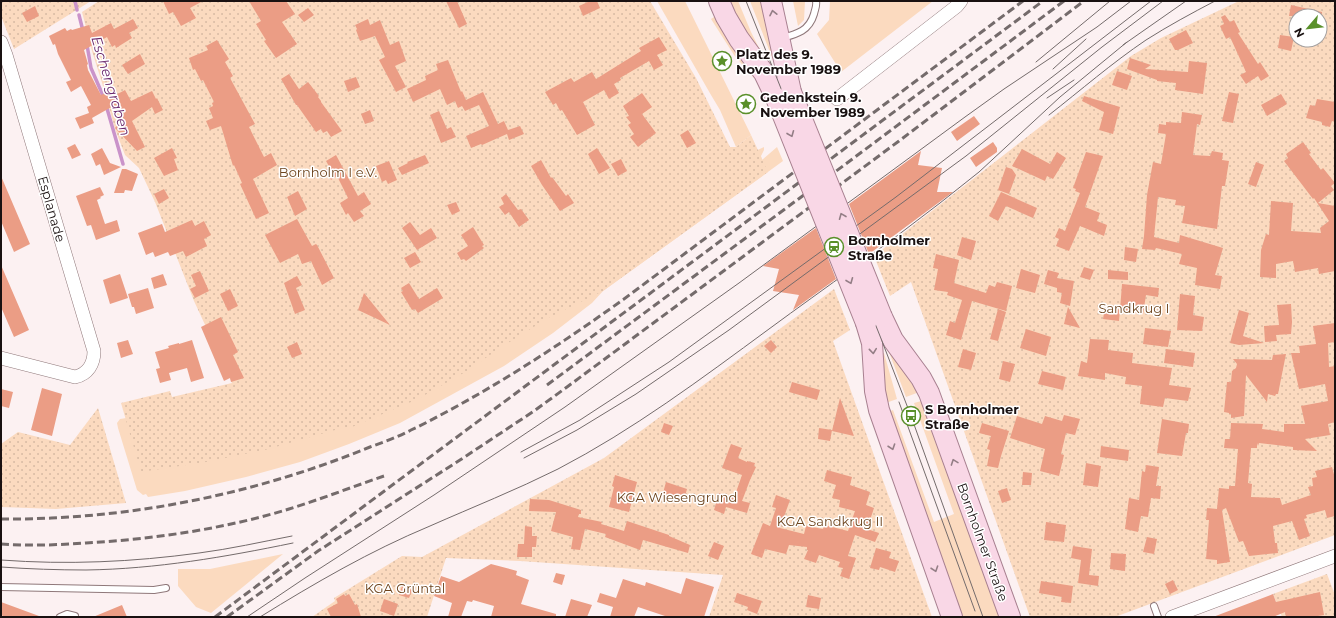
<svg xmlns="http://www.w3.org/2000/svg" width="1336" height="618" font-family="Montserrat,sans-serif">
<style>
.grass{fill:#fbdabf}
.park{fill:url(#park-dots);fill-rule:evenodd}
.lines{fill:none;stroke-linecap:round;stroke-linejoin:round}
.stream{stroke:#ca93ca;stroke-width:3.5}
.building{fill:#eb9d85}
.service-casing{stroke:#8f787a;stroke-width:8}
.minor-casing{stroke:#8f787a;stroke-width:14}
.primary-casing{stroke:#a88090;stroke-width:22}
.service{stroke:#fff;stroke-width:6}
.minor{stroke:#fff;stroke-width:13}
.primary{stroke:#f9d7e6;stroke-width:20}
.tram{stroke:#746b6b;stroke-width:1}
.rail{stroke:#746b6b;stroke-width:3;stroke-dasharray:8 4;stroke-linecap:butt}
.primary-bridge-casing{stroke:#a88090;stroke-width:22;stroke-linecap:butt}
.primary-bridge{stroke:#f9d7e6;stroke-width:20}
.oneway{stroke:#947e86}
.labels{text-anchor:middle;stroke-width:3;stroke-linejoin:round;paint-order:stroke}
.poi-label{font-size:13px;font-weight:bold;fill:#191111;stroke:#fff;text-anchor:start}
.park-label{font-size:13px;fill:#6d441d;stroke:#fff}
.street-label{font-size:13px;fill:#191111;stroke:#fff}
.water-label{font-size:14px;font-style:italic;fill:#6a286c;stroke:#fff}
</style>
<defs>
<pattern id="park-dots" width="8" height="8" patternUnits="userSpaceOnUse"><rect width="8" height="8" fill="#fbdabf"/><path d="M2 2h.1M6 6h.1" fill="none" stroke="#d7baa3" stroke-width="1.8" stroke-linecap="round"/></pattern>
</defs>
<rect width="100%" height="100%" fill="#fcf1f2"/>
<path class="grass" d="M657 1H685L751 135 736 147 720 110 711 95Z
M726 1H738L751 32 769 68Z
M750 1H763L775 65Z
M793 1H805L804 20 798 26Z
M830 1H933L841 72 817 34 829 20Z
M714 17 721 20 756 76 754 78 734 55 711 19Z
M764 147V150L761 156 762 160 777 147 783 161 603 291 592 303 553 333 504 366 400 423 349 444 300 462 246 477 185 491 148 497 146 494 143 495 137 490 118 428 117 423 120 419 216 404Z
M889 352 922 391 906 397Z
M884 353 897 399 883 404 879 354Z
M925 400 1003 617H959L885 413 893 410 934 522 954 514 914 403Z
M283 554 211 613 196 607 178 586V569H210Z"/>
<path class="park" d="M1 1H91L14 49 1 16Z
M99 1H650L696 78 730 147H736L751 135 768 172 603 291 548 318 500 348 467 371 418 399 352 427 335 430 265 450 206 462 141 472 121 403 170 391 172 397 232 383 194 301 155 202 139 168 125 155 115 129 103 86 92 51 82 12Z
M1239 1H1335V535L1115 617H1030L911 282 890 296 874 256 1131 56 1161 38ZM1296 16H1320V40H1296Z
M834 289 850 330 833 341 932 617H709L723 575 520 561 446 558 427 617H312L335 601 334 598 402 556 422 557 604 458Z
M98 408 126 503 56 509 1 507V444L18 432 70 445Z
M1327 574 1335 595V617H1282L1273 594Z"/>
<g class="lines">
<path class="stream" d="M75 1 77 10
M79 15 83 31
M87 45 91 68 104 98
M106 105 123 164"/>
</g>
<path class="building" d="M163 1H203L190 8 196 18 181 26 173 12 169 14Z
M249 1H286L295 14 282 22 297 44 276 58 264 41 266 40 256 24 261 21Z
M446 1H457L467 24 459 28Z
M590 1H597L600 8 583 16 579 6Z
M1291 5 1322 12V16H1289Z
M35 6 39 16 27 22 22 13Z
M308 8 314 15 304 22 298 15Z
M1225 15 1230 22 1234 20 1240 32 1238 33 1258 64 1260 62 1269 76 1261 81 1258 76 1246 84 1240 75 1246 72 1230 37 1226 39 1220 26 1224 24 1221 17Z
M133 19 138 28 129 33 132 38 116 48 115 45 112 47 107 37 84 50 88 64 87 65 88 70 101 95 110 91 112 97 125 90 131 101 152 91 156 99 157 98 163 110 155 114 152 107 132 121 145 147 137 151 115 128 123 119 115 105 92 118 94 123 80 129 75 118 89 113 87 107 91 105 81 86 71 92 66 82 71 80 58 54 55 44 53 45 49 36 65 28 67 31 71 29 72 30 89 25 92 33 111 23 114 29Z
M368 19 370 25 380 20 390 45 399 41 406 61 397 65 395 66 406 87 396 92 379 60 385 57 375 36 360 41 356 30 357 29 355 25Z
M1186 30 1193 43 1178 50H1175L1169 39Z
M1280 35 1294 37 1291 51 1278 48Z
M659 37 667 50 657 55 663 65 654 70 649 61 620 78 621 80 614 84 619 93 609 99 604 90 583 102 595 125 577 135 562 110 560 111 556 103 553 105 545 92 571 78 574 82 592 72 596 79 641 51 639 48Z
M217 40 229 59 225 62 233 76 230 78 255 124 249 127 264 157 271 153 277 165 253 179 269 213 256 219 240 184 242 183 234 165 233 166 221 126 210 130 206 121 213 118 209 108 213 106 212 103 214 102 203 80 201 81 195 69 193 70 189 58 208 50 206 46Z
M140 54 145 64 128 74 122 65Z
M1130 58 1151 65 1145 69 1188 72 1189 61 1207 63 1203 94 1175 90 1176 83 1157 81V80L1127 69Z
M448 60 461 92 462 91 466 100 483 92 498 124 504 121 508 130 520 126 524 134 509 140 507 134 482 145 481 144 471 148 466 136 489 126 479 105 465 111 462 106 458 108 455 101 447 105 440 89 413 102 407 89 426 80 425 76 438 70 436 64Z
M1117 71 1132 76 1127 90 1112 85Z
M289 74 299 89 308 82 319 96 318 97 321 101V102L342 131 331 137 327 131 323 133 321 129 316 132 297 105H296L281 79Z
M356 77 360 87 348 92 344 81Z
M1229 92 1239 94 1233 123 1222 121Z
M642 93 652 107 642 114 656 133 638 147 630 137 634 134 628 125 631 123 626 117 629 116 623 106Z
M1281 94 1287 104 1267 116 1261 105Z
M1084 96 1120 107 1113 134 1099 130 1104 112 1082 101Z
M1317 99 1335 102V122L1332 121 1330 127 1322 125V122L1306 118 1310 105 1315 106Z
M370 110 374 121 365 124 361 114Z
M439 111 447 129 451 127 456 137 441 143 430 115Z
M1182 112 1202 115 1200 125 1197 124 1193 155 1210 156 1212 151 1223 153 1222 160 1229 161 1225 186H1222L1217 229 1182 223 1185 206 1175 205 1176 200 1158 197 1154 237 1179 243 1180 235 1223 248 1215 275 1222 276 1220 289 1195 285 1197 268 1179 264 1182 254 1156 248 1155 250 1142 249 1144 236 1147 195 1153 162 1161 164 1166 134 1158 133 1159 124 1166 125V122L1181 123Z
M974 116 980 124 957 141 951 132Z
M688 130 696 143 687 148 680 135Z
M993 142 997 148V152L976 167 970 158Z
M1303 142 1311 153 1309 154 1321 170 1323 168 1335 183 1331 186 1334 190 1318 203 1335 206V271L1319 274 1318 268 1295 272 1293 261 1276 264V278L1260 277 1261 250 1266 234 1269 235 1271 201 1293 203 1291 231 1321 233 1320 228 1329 221 1314 198 1313 199 1284 161 1288 158 1286 154Z
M75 144 81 155 72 159 67 148Z
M102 148 110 163 121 167 104 175 100 164 96 166 91 154Z
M172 148 177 158 174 159 178 170 164 176 154 158Z
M597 148 610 168 599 174 588 154Z
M1022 149 1050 164 1057 152 1066 158 1053 179 1047 176 1045 181 1012 166Z
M921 151 918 165 942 168 937 192H953L869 254 849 204Z
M1086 152 1103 156 1085 207 1100 213 1097 221 1107 225 1104 236 1080 226 1069 251 1056 246 1059 239 1055 237 1059 228 1065 231 1080 193 1075 191 1076 189 1073 188Z
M336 155 358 196 364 192 371 204 360 211 364 216 354 222 348 213 346 215 340 203 348 198 337 176 331 180 325 170 330 168 326 161Z
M425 155 429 163 402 175 398 168 408 163 407 162Z
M621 159 627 171 618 176 611 164Z
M541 160 551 178 552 177 566 196 568 194 574 203 560 211 542 185 531 166Z
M389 161 397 180 388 184 386 180 382 182 376 166Z
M1256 162 1264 165 1256 187 1248 184Z
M1006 167 1012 169 1016 175 1009 194 998 190Z
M122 169H126L138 174 132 191 125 190 124 193H114Z
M1 176 30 244 14 252 1 221Z
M100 187 104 195 100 197 101 198 97 200 105 224 117 220 120 231 96 240 91 225 87 226 76 196Z
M164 189 169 198 159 204 154 194Z
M298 191 307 209 295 216 287 197Z
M1001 192 1037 208 1033 218 1006 206 998 221 989 216Z
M506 194 518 210 521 209 529 220 519 227 509 212 505 215 499 207 504 204 501 198Z
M456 202 460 211 452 215 447 205Z
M297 219 312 246 316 244 317 245 334 278 322 285 311 261 302 264 298 254 280 263 265 235Z
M192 220 195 226 204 221 211 235 204 239 207 246 186 257 183 251 170 256 168 252 155 257 153 252 146 255 138 233 162 224 165 232Z
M410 222 420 235 431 228 437 238 417 250 402 228Z
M473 227 484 245 482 246 484 248 466 261 464 259 461 260 457 253 468 246 461 235Z
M816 228 836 279 793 310 799 295 773 291 779 269 763 266Z
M962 237 976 241 971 260 957 255Z
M1125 247 1138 249 1136 262 1124 260Z
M415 252 421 262 410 268 404 258Z
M936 254 959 260 954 283 986 293 989 285 995 287 997 282 1012 286 1006 311 972 301 961 340 946 335 950 321 955 323 962 300 947 295 948 292 934 290 938 269 933 268Z
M1 265 29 330 14 337 1 307Z
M1084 267 1094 270 1090 280 1080 277Z
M1021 269 1040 275 1035 293 1016 288Z
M1048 270 1059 273 1057 278 1074 281 1070 306 1060 303 1062 293 1057 292V288L1044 284Z
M1108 270 1128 272V280L1108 279Z
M200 271 209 291 195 298 190 289 196 286 191 275Z
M120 274 128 298 110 304 103 280Z
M163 274 167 285 154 289 151 278Z
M297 276 302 285 296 288 305 310 295 314 284 283Z
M409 283 419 299 437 288 443 298 418 313 415 309 412 310 401 292 403 291 401 288Z
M1122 284 1159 288 1158 297 1146 295 1143 314 1120 310 1119 321 1103 319 1105 308 1120 310Z
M148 288 154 308 136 314 134 307H132L128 294Z
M230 289 238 306 228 311 220 294Z
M364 293 381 314 390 325 358 310Z
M1180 294 1195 296 1193 315 1204 317 1202 331 1177 330Z
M1291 304 1292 322 1291 334 1276 335 1277 341 1265 342 1264 326 1279 325 1277 305Z
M1068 307 1080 328 1064 324Z
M998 309 1006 312 998 341 990 339Z
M1239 310 1249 313 1243 336 1264 343 1239 345 1230 343Z
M221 317 238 352 233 355 244 378 231 382 230 378 224 381 201 327Z
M1335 323V342L1328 343 1329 367 1335 366V422L1328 424 1330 435 1305 439 1317 451 1293 450V447L1259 443 1258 446 1257 443V448H1251L1248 483 1252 484 1251 497 1280 498 1282 505 1311 495 1308 487 1313 486 1312 478 1317 477 1315 471 1332 467 1335 478V516L1327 518 1325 510 1306 515 1307 518 1304 519 1310 536 1299 540 1292 521 1273 526 1275 543H1277L1278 553 1249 556 1243 541 1239 542 1226 508 1222 510 1230 562 1217 564V560L1206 559 1209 520H1206L1207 508 1217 509 1219 488 1229 489V486H1235L1238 449 1224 448 1225 439H1230L1231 423 1263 424 1262 429 1284 432V424H1305L1301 406 1328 401 1325 384 1299 389 1291 353H1300L1299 346 1316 344 1313 326Z
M1145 328 1171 331 1168 347 1143 344Z
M1026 329 1051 337 1046 356 1020 348Z
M1090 339 1109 340 1108 350 1133 353 1132 363 1172 368 1169 385 1191 388 1188 401 1165 398 1163 407 1140 404 1142 386 1125 384 1126 377 1105 373V380L1078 376 1081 361 1087 363Z
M128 340 133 354 121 358 117 343Z
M192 340 204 378 191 382 187 368 169 373 171 380 160 383 156 369 160 368 155 352 169 348 168 346 179 343V344Z
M771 340 777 347 771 353 764 346Z
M297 342 302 354 292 358 287 347Z
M963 349 976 353 971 370 958 367Z
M1166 349 1195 353 1193 367 1164 363Z
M1286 354 1278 394H1276L1275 396 1268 394 1267 402 1246 375 1244 416 1231 418V414H1229V413L1224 412 1227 382H1231L1232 371 1236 368 1237 364 1233 359 1272 360 1273 355Z
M1003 361 1015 364 1010 382 999 379Z
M1042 371 1066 377 1063 390 1038 384Z
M792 382 820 390 817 400 789 392Z
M42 388 62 394 52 436 31 430Z
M1 389 13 392 9 408 1 406Z
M840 398 854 436 832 431Z
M1064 415 1080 419 1075 435 1066 433 1061 454 1064 455 1059 476 1040 471 1045 449 1010 438 1017 416 1042 424 1045 416 1062 421Z
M1162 419 1189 424 1188 433H1186L1182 456 1157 453Z
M664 423 673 426 669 435 661 432Z
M982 423 1009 431 1001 456 998 468 987 466 990 450 987 449 991 436 979 433Z
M819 428 832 430 830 441 818 439Z
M731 444 742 448 738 458 747 462V461L755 463 754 466 756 467 750 480 742 501 750 503 747 513 726 507 724 514 714 510 719 493 734 498 742 475 722 468Z
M1101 446 1129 450 1128 461 1100 457Z
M1086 463 1101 466 1098 487 1083 485Z
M1146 465 1159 467 1156 486H1161L1160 499 1151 498 1148 517 1141 516 1138 532 1125 529 1129 498 1139 500 1142 471 1145 472Z
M827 470 852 477 850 485 870 492 866 505 874 508 867 529 879 533 875 542 855 535 848 556 856 558 849 579 840 576 843 568 838 567 840 562 819 555 816 563 804 559 808 550H807V547L789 545 786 554 765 549 762 558 751 554 763 523 770 526 776 508 772 507 776 495 790 500 780 528 804 534 806 526 823 529 824 525 848 531 855 511 839 507 840 500 832 498 836 485 824 481Z
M1023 472 1032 473 1031 485H1022Z
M615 475 637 482 629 512 609 507 614 487 612 486Z
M666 482 687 489 684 500 663 493Z
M1007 488 1011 500 1002 503 998 491Z
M530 499 549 500 581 510V514H579L578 517 602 522 601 524 624 531 627 521 669 535V536L690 545 688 553 643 540 640 550 605 537 606 534 585 529 580 550 571 549 573 537 551 531 556 512 529 511Z
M1046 522 1066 525 1064 542 1044 540Z
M525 526 532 527V536H537L536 547H532V557H517L518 544H524Z
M1147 537 1157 539 1154 554 1143 552Z
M714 542 724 546 718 560 708 556Z
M1073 546 1092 549 1089 575 1099 576 1098 586 1078 583 1081 560 1071 558Z
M876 548 891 552 889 558 899 561 895 572 880 567 879 570 870 568Z
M1111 553 1126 554 1125 571 1110 569Z
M491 564 517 571 516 575 529 580 521 604 556 614V617H491L494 606 473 600 472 602 467 601 461 617H448L452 603 434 596 441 576 459 582Z
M556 573 565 575 562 585 553 582Z
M686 578 714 587 704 617H668L638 607 634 617H610L613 607 597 602 600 593 616 598 623 579 645 586 646 582 681 594Z
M1173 580 1178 590 1170 594 1165 584Z
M1041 581 1073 586 1071 603 1061 602 1062 597 1039 593Z
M402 586 412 590 409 598 399 595Z
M1320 592 1324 615 1312 617H1286L1285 612 1273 617H1213L1273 594 1276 602Z
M737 593 762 601 757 614 747 610 748 607 734 602Z
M344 594 345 596 349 594 355 605 357 604 361 617H331L327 609 338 603 336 599Z
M808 595 821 598 819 609 806 607Z
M384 599 398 604 394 616 380 611Z
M571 599 592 605 587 617H565Z
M1 602 39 616V617H5L1 615Z
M122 605 127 617H93Z"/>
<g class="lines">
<g class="service-casing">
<path id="service" d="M782 38C797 34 809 31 814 14 815 9 817 6 816 1
M1 587 154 590 166 588
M1154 606 1158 617
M60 617 67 614 75 616"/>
</g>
<g class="minor-casing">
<path id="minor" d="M1 42 6 55 94 351C94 364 88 374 75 377L1 358
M837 99 957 6 961 1
M1172 617 1335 556"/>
</g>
<g class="primary-casing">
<path id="primary" d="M719 1 726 17 739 39 764 73 776 98
M771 1 791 92
M882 317 893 340 921 378 929 393 1010 617
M866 323 872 343 875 391 879 410 952 617"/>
</g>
<use href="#service" class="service"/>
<use href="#minor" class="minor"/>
<use href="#primary" class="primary"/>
<path class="tram" d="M746 1 880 336 911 416 983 617
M1123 45 1186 1
M1036 62 1110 1
M1053 69 1086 39
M1047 98 1074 80
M1049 115C1081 90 1112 63 1146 40 1168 26 1192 13 1215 1
M899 402 975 611
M521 452 580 420 669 362 896 197 1151 1
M524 458 577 430 636 394 729 330 966 156 1102 47 1163 1
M1 560C67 565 133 562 199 553 230 549 261 542 292 536
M1 567C29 569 58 570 86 570 156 569 225 557 293 543
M247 617 305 578 434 495 565 407 739 283 965 117 1004 89 1097 27 1131 1
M260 617C315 583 370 551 430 526 473 507 516 490 558 469 633 430 701 379 769 329 826 287 884 247 940 203L979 172 1060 97 1127 42"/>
<path class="rail" d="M547 385 843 166 1064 1
M1 519C127 520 253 495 370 447 384 442 398 437 411 430 424 424 437 417 450 410 511 377 568 339 624 299L1023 1
M1 544C29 546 58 545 86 543 154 539 224 529 289 509 321 499 352 487 384 476
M215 617 1043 1
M227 617 318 551 460 460 534 411 567 387 899 141 1084 1"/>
<g class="primary-bridge-casing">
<path id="primary-bridge" d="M791 92 882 317
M776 98 866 323"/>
</g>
<use href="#primary-bridge" class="primary-bridge"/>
</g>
<defs><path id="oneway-chevron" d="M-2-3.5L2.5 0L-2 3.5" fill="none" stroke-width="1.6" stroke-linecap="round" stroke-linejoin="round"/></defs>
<g class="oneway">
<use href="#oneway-chevron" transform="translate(773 13) rotate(-102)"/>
<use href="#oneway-chevron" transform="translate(791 134) rotate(68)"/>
<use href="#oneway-chevron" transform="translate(842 216) rotate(-112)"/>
<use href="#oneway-chevron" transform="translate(850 281) rotate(68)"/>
<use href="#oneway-chevron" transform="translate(873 351) rotate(84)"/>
<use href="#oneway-chevron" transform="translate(892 447) rotate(71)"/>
<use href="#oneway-chevron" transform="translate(954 462) rotate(-110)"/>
<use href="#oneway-chevron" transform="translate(935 569) rotate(71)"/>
</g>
<defs>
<g id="sight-ring" transform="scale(1)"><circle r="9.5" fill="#fff" stroke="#5a902a" stroke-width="1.5"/><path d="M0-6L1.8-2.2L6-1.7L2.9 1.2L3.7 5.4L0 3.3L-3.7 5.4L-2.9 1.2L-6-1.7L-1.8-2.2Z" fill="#5a902a"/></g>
<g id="station-ring" transform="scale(1)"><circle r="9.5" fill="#fff" stroke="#5a902a" stroke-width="1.5"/><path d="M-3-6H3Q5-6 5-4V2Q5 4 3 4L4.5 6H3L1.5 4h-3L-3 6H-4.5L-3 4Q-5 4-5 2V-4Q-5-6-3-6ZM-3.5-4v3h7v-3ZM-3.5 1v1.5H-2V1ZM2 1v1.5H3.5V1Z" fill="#5a902a"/></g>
<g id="bus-ring" transform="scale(1)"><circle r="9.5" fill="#fff" stroke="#5a902a" stroke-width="1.5"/><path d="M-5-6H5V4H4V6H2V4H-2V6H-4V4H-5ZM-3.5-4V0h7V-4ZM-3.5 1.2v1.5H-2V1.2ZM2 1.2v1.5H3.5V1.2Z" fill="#5a902a"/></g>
</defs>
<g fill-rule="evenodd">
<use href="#sight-ring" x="722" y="61"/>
<use href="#sight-ring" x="746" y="104"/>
<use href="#station-ring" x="834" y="247"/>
<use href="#bus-ring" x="911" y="416"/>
</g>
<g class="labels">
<g class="poi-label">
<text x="736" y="59">Platz des 9.<tspan x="736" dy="15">November 1989</tspan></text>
<text x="760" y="102">Gedenkstein 9.<tspan x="760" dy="15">November 1989</tspan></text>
<text x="848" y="245">Bornholmer<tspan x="848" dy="15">Straße</tspan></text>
<text x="925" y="414">S Bornholmer<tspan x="925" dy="15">Straße</tspan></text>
</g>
<g class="park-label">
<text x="328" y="177">Bornholm I e.V.</text>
<text x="1134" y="313">Sandkrug I</text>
<text x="677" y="502">KGA Wiesengrund</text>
<text x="830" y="526">KGA Sandkrug II</text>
<text x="405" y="593">KGA Grüntal</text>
</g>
<g class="street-label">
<text transform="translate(52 209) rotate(74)" y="5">Esplanade</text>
<text transform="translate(983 542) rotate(70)" y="5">Bornholmer Straße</text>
</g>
<g class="water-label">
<text transform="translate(111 86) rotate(73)" y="5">Eschengraben</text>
</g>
</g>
<rect width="1336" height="618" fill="none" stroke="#191111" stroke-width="4"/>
<g transform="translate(1308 28) rotate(242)"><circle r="19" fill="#ffffff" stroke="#a3a0a0"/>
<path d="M0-3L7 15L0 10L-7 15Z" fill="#5a902a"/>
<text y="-6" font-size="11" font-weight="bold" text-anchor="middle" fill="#191111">N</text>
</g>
</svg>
